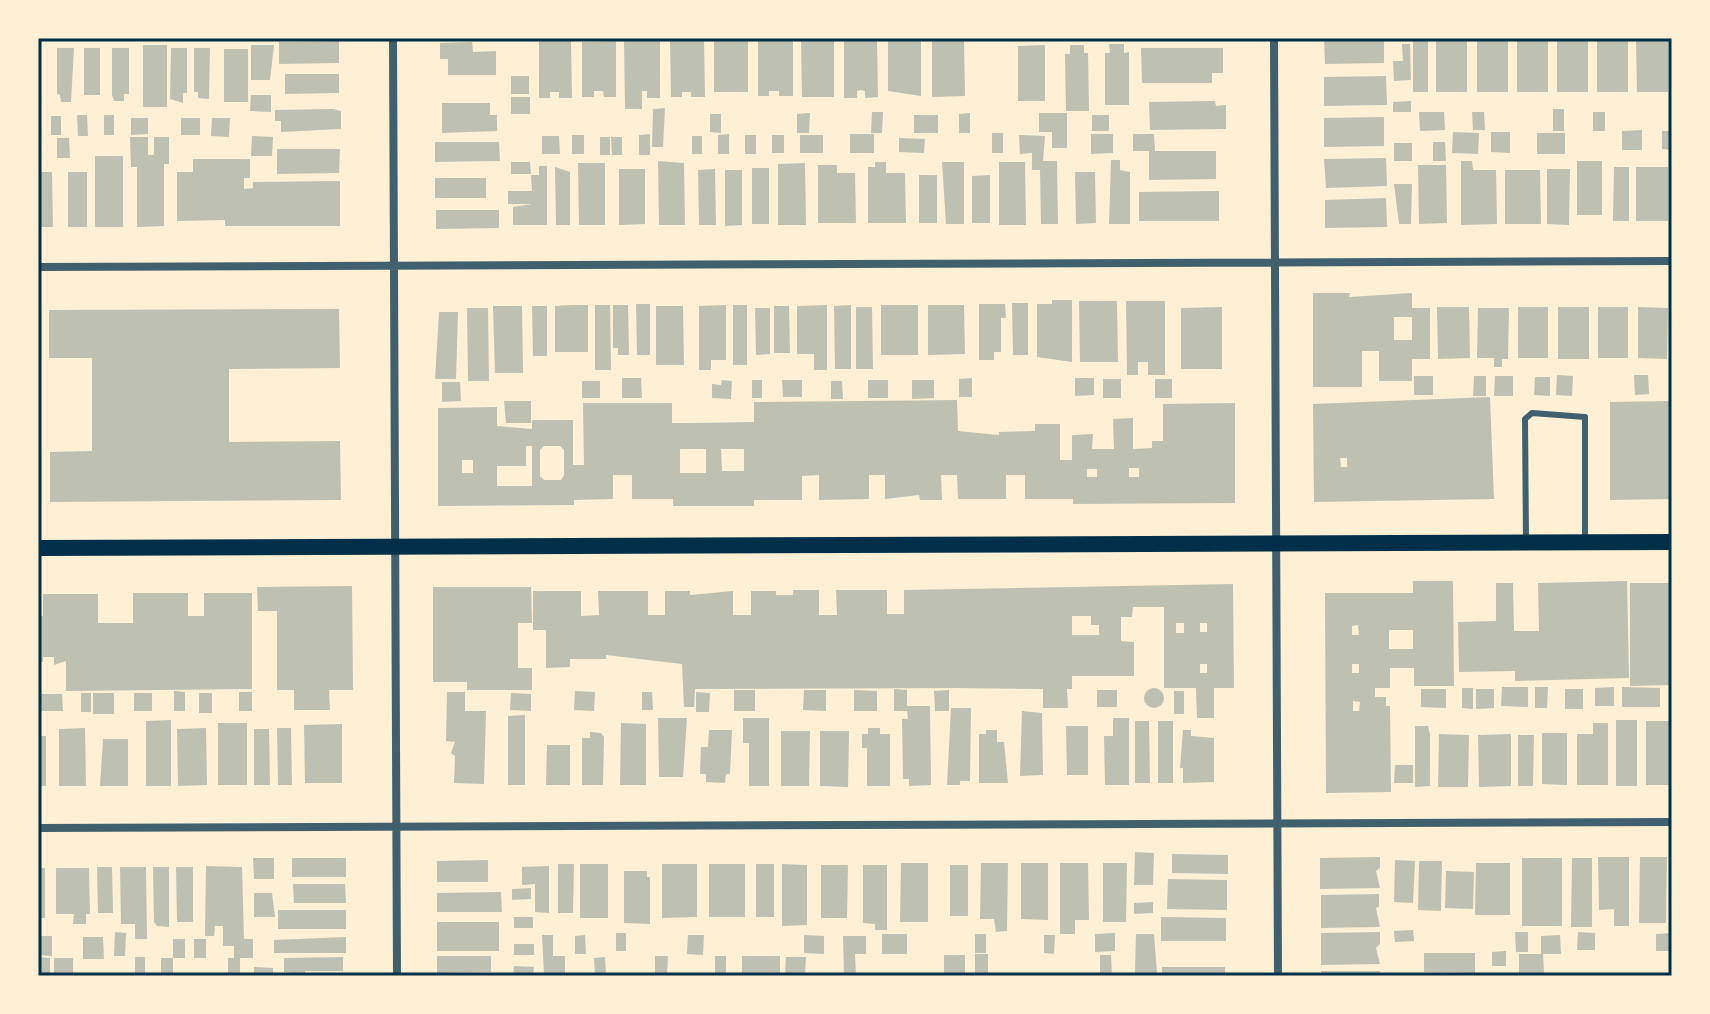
<svg xmlns="http://www.w3.org/2000/svg" width="1710" height="1014" font-family="Lora,serif">
<style>
.building{fill:#bec0b2;fill-rule:evenodd}
.lines{fill:none;stroke-linecap:round;stroke-linejoin:round}
.service{stroke:#3f606c;stroke-width:6}
.minor{stroke:#3f606c;stroke-width:8}
.secondary{stroke:#003049;stroke-width:16}
.neatline{fill:none;stroke:#003049;stroke-width:3}
</style>
<rect width="100%" height="100%" fill="#fdf0d5"/>
<path class="building" d="M1324 38H1384V63L1325 64Z
M964 39 965 96 932 97V40Z
M670 40H704L705 97H691V92H682V97H671Z
M758 40H793V96H779V91H769V96H758Z
M801 40H834V97H802Z
M877 40 878 97 865 98V91L861 90 857 91V98H844V41Z
M888 40H921V96L888 91Z
M1467 40V92H1436V41Z
M1477 40H1508V92H1477Z
M1548 40V92H1517V41Z
M1557 40H1588V92H1557Z
M1597 40H1628V92H1597Z
M339 41V63L279 64V42Z
M539 41H571L572 98H559V92H550V98H539Z
M616 41V97H604L603 91H594V97H582V42Z
M624 41H660V98H647V91H642V109H625Z
M714 41H748V92H714Z
M1413 41H1428V92H1413Z
M1636 41H1668V92H1637Z
M472 42 473 52 496 51V75H448V59H440V43Z
M1109 44H1124V53L1129 52V105H1105V53H1110Z
M1402 44H1410L1411 80 1394 81 1393 61H1403Z
M143 45H167V107H143Z
M251 45H274L270 80H251Z
M1045 45V101H1018V46Z
M1070 45H1084V53H1088L1089 111H1066L1065 54H1070Z
M57 48H74L71 102H61L60 95 57 94Z
M84 48H100V95H84Z
M112 48H129V94H124V101H114L112 95Z
M171 48H187V93H183V103L170 99Z
M194 48H210L209 99 198 98V92H194Z
M1141 48H1223V73H1212V83H1142Z
M224 49H248V102H224Z
M285 74H339V93L285 94Z
M511 76H529V94H511Z
M1386 76 1387 105 1324 106V77Z
M251 95H271V112L250 111Z
M511 97H530V114H511Z
M1215 101 1216 106 1226 105V129L1150 130 1149 102Z
M1411 101V112H1393V102Z
M442 103H490V115H497V131L442 133Z
M665 108 663 147H652L653 109Z
M333 109 341 111V129L281 132V121H275V110Z
M1553 109H1564V131H1553Z
M872 112H883L882 133H871Z
M1419 112H1444L1445 130 1420 131Z
M1472 112H1484L1485 130H1473Z
M1593 112H1605V131H1593Z
M810 113 809 133H797V114Z
M970 113V133H959V114Z
M1039 113H1067V148H1052V132H1039Z
M710 114H721V133L710 132Z
M77 115H87L88 136H78Z
M104 115H114V135H104Z
M914 115H938V133H914Z
M1092 115H1109V131H1092Z
M51 116H61V135H51Z
M1384 117V146L1324 147V118Z
M131 118H148V134L131 135Z
M181 118H200V135H181Z
M212 118H230L229 137 211 136Z
M1642 130V150H1622V131Z
M1662 131H1672V150L1662 149Z
M1453 132 1479 133 1478 154 1452 153Z
M1491 132H1510V153L1491 152Z
M992 133H1003V153H992Z
M1537 133H1565V154H1537Z
M650 134V155H639V135Z
M729 134V154H718V135Z
M850 134H874V153H850Z
M1091 134H1113V153L1091 154Z
M1133 134H1154L1155 151H1216V179L1149 180V151H1133Z
M572 135H584V154H572Z
M745 135H756V154H745Z
M772 135H784V153H772Z
M800 135H823V153H800Z
M1019 135 1045 136 1043 161H1057L1058 224H1041L1040 170H1032V153L1020 154Z
M252 136 273 137 272 156H251Z
M542 136H559L560 154H542Z
M692 136H702V154H692Z
M130 137H148V155H154V137H169V164H164V226L137 227V167H131Z
M600 137H610V155H600Z
M611 137H622V155H612Z
M57 138H69L70 158H57Z
M899 138 925 139 924 153 899 152Z
M435 142H499L500 161 435 162Z
M1433 142H1445L1446 161H1433Z
M1394 143H1412V161H1394Z
M277 149H340L339 173 277 174Z
M95 156H123V227H95Z
M1386 158 1387 186 1326 188 1324 159Z
M193 159H250V178H244V189L253 188V182L340 181V226H225V220L177 221V172H193Z
M1111 160H1120V170L1130 172V224H1109Z
M658 161 684 163 685 225H659Z
M1461 161H1472L1473 170H1496L1497 224 1461 225Z
M1577 161H1602V215H1577Z
M511 162H530L531 174H511Z
M875 162H886V173H905L906 223H868V167H875Z
M942 162H964V224H946Z
M999 162H1025L1026 225H999Z
M578 163H605V225H579Z
M805 163 806 225H778V164Z
M818 165H837V173H855L856 223H818Z
M1418 165H1446L1447 223 1419 224Z
M539 166H547V225H513V207L532 204H508V191H532L531 175H539Z
M555 167 570 172V225H556Z
M1614 167H1629V221H1613Z
M1636 167H1668V221H1636Z
M752 168H769V224H752Z
M619 169H645V224L619 225Z
M715 169 716 225H699L698 170Z
M1547 169H1570L1569 225 1547 224Z
M725 170H742V225L725 226Z
M1505 170H1540L1541 224H1505Z
M38 172H52L53 227H38Z
M68 172H87V227H68Z
M1075 172H1095L1096 223 1076 224Z
M919 175H937V223H919Z
M990 175V223H972V176Z
M435 178H486V198H435Z
M1394 184H1412L1411 224H1399Z
M1219 191V221H1139V192Z
M1386 198 1387 227 1325 228V200Z
M436 210H499V228L436 229Z
M1313 293H1350L1349 297 1412 293V308H1430V359H1412V381H1379V351H1362V387H1313ZM1394 317H1412V340H1394Z
M1052 300H1072V362L1037 357V304H1052Z
M1079 301H1117L1118 362H1080Z
M1126 301H1165V375H1148V362H1138V375H1127Z
M1012 303H1028V355H1013Z
M636 304H650V355H637Z
M979 304H1005L1006 318H1001V352H994V360H979Z
M572 305H588V352H555V306Z
M595 305H610L611 370H595Z
M613 305H628L629 355H618V348H613Z
M726 305V360H711V370H699V306Z
M733 305H747V365H733Z
M827 305V370H814V354H797V306Z
M851 305V369H835L834 306Z
M881 305H918V355H881Z
M928 305H964L965 354 928 355Z
M493 306H522L523 373H495Z
M532 306H547V356H533Z
M656 306H683L684 365H656Z
M774 306H789L790 353H774Z
M856 307H872L873 369H856Z
M1222 307V369H1181V308Z
M1437 307H1469L1470 358 1438 359Z
M1518 307H1548V358H1518Z
M1558 307H1589V359H1558Z
M1598 307H1628V358H1598Z
M1638 307 1668 308 1667 359 1638 358Z
M467 308H488L489 381H468Z
M755 308H770V354L756 355Z
M1478 308H1509L1508 359H1502V367H1494V358H1477Z
M339 309 340 368 229 369V442L340 441 341 500 50 502V452L92 451V358H49V310Z
M439 312H458L456 379H435Z
M1557 375 1573 376 1572 396 1556 395Z
M1634 375H1648L1649 394 1635 395Z
M1414 376H1433V395H1414Z
M1474 376H1486V396H1473Z
M1495 376H1513V396H1494Z
M1535 377H1550V396L1534 395Z
M622 378H641L642 398H622Z
M972 378V397H959V379Z
M1075 378H1094V395L1075 396Z
M1103 379H1121V398H1103Z
M1155 379H1172V398H1155Z
M722 380 732 381 731 399 712 398V384L721 385Z
M752 380H762V398H752Z
M782 380H802V397H783Z
M868 380H888V398H868Z
M912 380H934V398L912 399Z
M582 381H600V398H582Z
M831 381H842L843 399H831Z
M442 382H460L461 401 442 402Z
M1490 397 1494 499 1314 502 1313 404ZM1340 458H1347V467H1341Z
M957 400 958 431 999 435V432L1035 431V424H1060V460H1072V435L1093 434 1092 449H1114L1113 419 1133 418V449L1152 448V441H1163V404L1235 403V503L1073 504V499H1025V475H1006V499H958L957 475H941L942 500H920L919 495 885 499V475H869V499L819 500V475L802 476V500H754V506H673V499H632V475H613V499L574 500V505L438 506V408L497 407V426L532 429V420H573V465H584L583 403H672V423H692L754 422V402ZM526 446H532V486H497V466H526ZM544 446H560L564 450V475L561 480H544L540 476V450ZM680 449H706V473H680ZM721 449H744V471H722ZM462 460H473V473H462ZM1129 468H1139V477H1129ZM1087 469H1097V477H1087Z
M504 401H531V423H506Z
M1672 401V499L1610 500V402Z
M1413 581H1453L1454 686H1414V668H1390V688H1375V697H1386V706H1390L1391 792 1326 793 1325 593H1413ZM1358 625 1359 635H1352V626ZM1389 630H1413V649H1389ZM1352 664H1359V673H1352ZM1353 701 1360 702 1359 711H1353Z
M1627 581 1629 678 1515 681V671L1459 672 1458 622 1496 621V583H1513L1514 631H1539L1538 583Z
M1630 583H1672V685L1630 686Z
M1233 584 1234 688H1214V718H1197L1196 688H1164V607H1133L1132 617H1121V641L1134 642V676H1072V689H1067L1068 708H1043V689L953 688 695 689 694 707H684L682 664 606 655V659H570V667L546 668V630H533V591H581V616L599 615 598 591H648V615H665V591H690V595L733 591V615H751V591H776V595H793V590H819V615H837L836 590H887V614H904V590ZM1072 616H1091V625H1099V635H1072ZM1176 623H1184V633H1176ZM1200 623H1207V632H1200ZM1200 664H1207V673H1200Z
M352 586 353 690H329L330 710H294V690H277V611H258L257 587Z
M433 587H531L532 623H518V668H532V690H467V682H433Z
M133 593H188V616H204V593H252V689L66 691V661L54 665V657H43V662H38V616H43V594H98V623H133Z
M1502 687H1528V707L1501 706Z
M1535 687H1548L1547 708H1535Z
M1614 687V706H1595V688Z
M1622 687 1660 688V707H1622Z
M1144 698a10 10 0 1 1 20 0a10 10 0 1 1-20 0Z
M1462 688H1473V709L1462 708Z
M894 689 907 690V706H930L931 785 909 786V779H903L902 719H908L907 711H894Z
M1421 689H1446V708L1421 707Z
M1476 689H1494V708L1476 709Z
M1565 689H1583V709H1565Z
M734 690H755V711H734Z
M804 690H826V711L803 710Z
M854 690 877 691V711H854Z
M949 690V711H935L934 691Z
M1097 690H1117V707H1097Z
M174 691 185 692V711H174Z
M575 691 595 692 594 711 574 710Z
M1174 691H1184V714H1174Z
M239 692H252V711H239Z
M447 692H465V711H486L484 784 454 783 455 756 451 753 455 742 446 741Z
M642 692H652L653 710H642Z
M696 692 710 693 709 712H696Z
M81 693H91V712H81Z
M93 693H114V714H93Z
M134 693H152V711H134Z
M199 693H212V713H199Z
M511 693 531 694V711L510 710Z
M38 694H62L63 711H38Z
M951 708H971L970 781H960V785H947Z
M1022 711 1042 713 1043 775 1020 776Z
M525 715V785H508V716Z
M658 718H687L683 777H659Z
M743 718H769V786H749V743H743Z
M1113 718H1129V785H1105L1104 736H1113Z
M171 720V786H146V721Z
M1616 720H1637V786H1616Z
M1135 721H1149L1150 783H1135Z
M1158 721H1173V783H1158Z
M1646 721H1672V785H1646Z
M218 723H247V785H218Z
M621 723 646 724V785H620Z
M1593 723H1608V785H1577V734H1593Z
M342 724V783H305L304 725Z
M1066 726H1088V775H1067Z
M1415 726H1428L1430 735V786L1415 787Z
M85 728 86 786H59V729Z
M206 728 207 785 178 786 177 729Z
M277 728H291L292 785H278Z
M868 728H880V734H890V786H867V748H862V734H868Z
M254 729H269L270 785H254Z
M709 730H732L730 774H726L725 783 706 782V774H700L701 747H708Z
M986 730H997V742H1004L1008 783H979V734H986Z
M1183 730H1191V736L1214 738V782L1183 783V768H1180Z
M781 731H810L809 786H781Z
M820 731H849L848 787 820 786Z
M590 732 601 733 604 737 603 785H582V738H590Z
M1542 733H1567V785L1542 784Z
M1439 734 1469 735 1468 787H1438Z
M1511 734V786L1479 787 1478 735Z
M1518 735H1534L1533 786H1518Z
M38 736H46V786H38Z
M103 739H128V786H100Z
M547 745H570V785H546Z
M1395 765H1413V783H1394Z
M1135 852 1154 853 1153 885H1134Z
M1172 854 1228 855V874L1172 873Z
M1380 857V868L1376 871 1380 888 1320 889V858Z
M1598 857H1629V926H1614V909L1599 910Z
M1640 857H1667L1666 923H1639Z
M253 858H274V879H254Z
M292 858H346V877H292Z
M1522 858H1562V926H1522Z
M1572 858H1592V927H1571Z
M488 860V882H437V861Z
M1395 860 1415 861 1413 903 1394 902Z
M1419 861H1442L1441 911 1418 910Z
M901 863H928V922H900Z
M981 863H1008L1007 931 996 932 994 919H980Z
M1021 863H1048V920L1021 919Z
M1060 863H1088L1089 920H1075V934H1060Z
M1103 863H1127L1126 922H1103Z
M1476 863H1510V915H1475Z
M558 864H574L573 913H558Z
M580 864H608V918H580Z
M662 864H697V917L662 918Z
M709 864H745V917H709Z
M756 864H774V917H756Z
M782 864 807 865V925L782 926Z
M821 865H848L847 918H821Z
M863 865H887V930H875V924L863 923Z
M950 865H968V916H950Z
M206 866 242 867 244 939H253V958H240V976H228V958H234V946H223V926H215L214 936H205Z
M549 866V913L535 912V884L522 885V867Z
M97 867H112L113 913H98Z
M120 867H146L147 939H135V924H121Z
M153 867H169V927L157 926 154 922Z
M176 867H193V922H177Z
M38 868H45V918H38Z
M56 868H89L90 914H86V924H73L74 914H56Z
M624 871H647V877H650V924L624 923Z
M1446 871 1474 872 1473 909 1445 908Z
M1168 879 1227 880V910L1167 909Z
M293 884H345L346 903H294Z
M531 888V899L512 900V889Z
M501 892 502 912H437V893Z
M254 893H272L275 917H254Z
M1379 894V907L1376 908 1380 927 1321 928V895Z
M1153 902V913L1134 914V903Z
M278 910H346V929H278Z
M514 917H533V928H514Z
M1161 917 1226 918V941H1161Z
M437 922H499V951H437Z
M1413 930 1414 941 1395 942 1394 931Z
M115 932 126 933 125 956H114Z
M1380 932V944L1376 948 1380 964 1321 965V933Z
M1515 932H1528V952H1516Z
M1578 932 1595 933V950H1577Z
M616 933H626V951H616Z
M1115 933V951L1095 952V934Z
M1672 933V951H1656V934Z
M882 934H907V954H882Z
M975 934H986V953H975Z
M1136 934H1154L1157 973H1135Z
M542 935H553V956H565V974H544Z
M585 935 586 954H575V936Z
M688 935H704L703 955 687 954Z
M804 935 824 936V954L804 953Z
M1044 935H1055L1054 954 1044 953Z
M1560 935 1561 954H1543L1544 973 1519 974V954H1541V936Z
M38 936H52V956L38 955Z
M843 936H866V954H855L856 976H844Z
M83 937H103L104 959H83Z
M346 937V953H274V940Z
M173 939H185V958H173V976H161V958H173Z
M194 939H206V958H194Z
M514 944H534V955H514Z
M1506 951V966H1492V952Z
M1424 953H1475V973L1424 972Z
M975 954H988V975H975Z
M944 955H965V974H944Z
M1100 955H1111L1112 976H1100Z
M437 956H491V972L437 973Z
M655 956H668L667 975 655 974Z
M715 956H726V975H715Z
M742 956H780V975H742Z
M38 957 50 958V976H38Z
M135 957H145V976H135Z
M343 957V971H305V975L284 972V958Z
M605 957 606 974 595 975 594 958Z
M786 957H806L805 975H785Z
M54 958H73V976H54Z
M514 966 534 967 533 976H513Z
M254 967 273 968V976H254Z
M1162 967H1225V976H1162Z
M1321 971H1380V976H1321Z"/>
<g class="lines">
<path class="service" d="M1526 542 1525 419 1532 413 1585 417V540"/>
<path class="minor" d="M393 38 397 976
M1274 38 1278 976
M38 267 1672 261
M38 828 1672 822"/>
<path class="secondary" d="M38 548 1672 542"/>
</g>
<rect width="1710" height="1014" fill="none" stroke="#fdf0d5" stroke-width="80"/>
<rect x="40" y="40" width="1630" height="934" class="neatline"/>
</svg>
